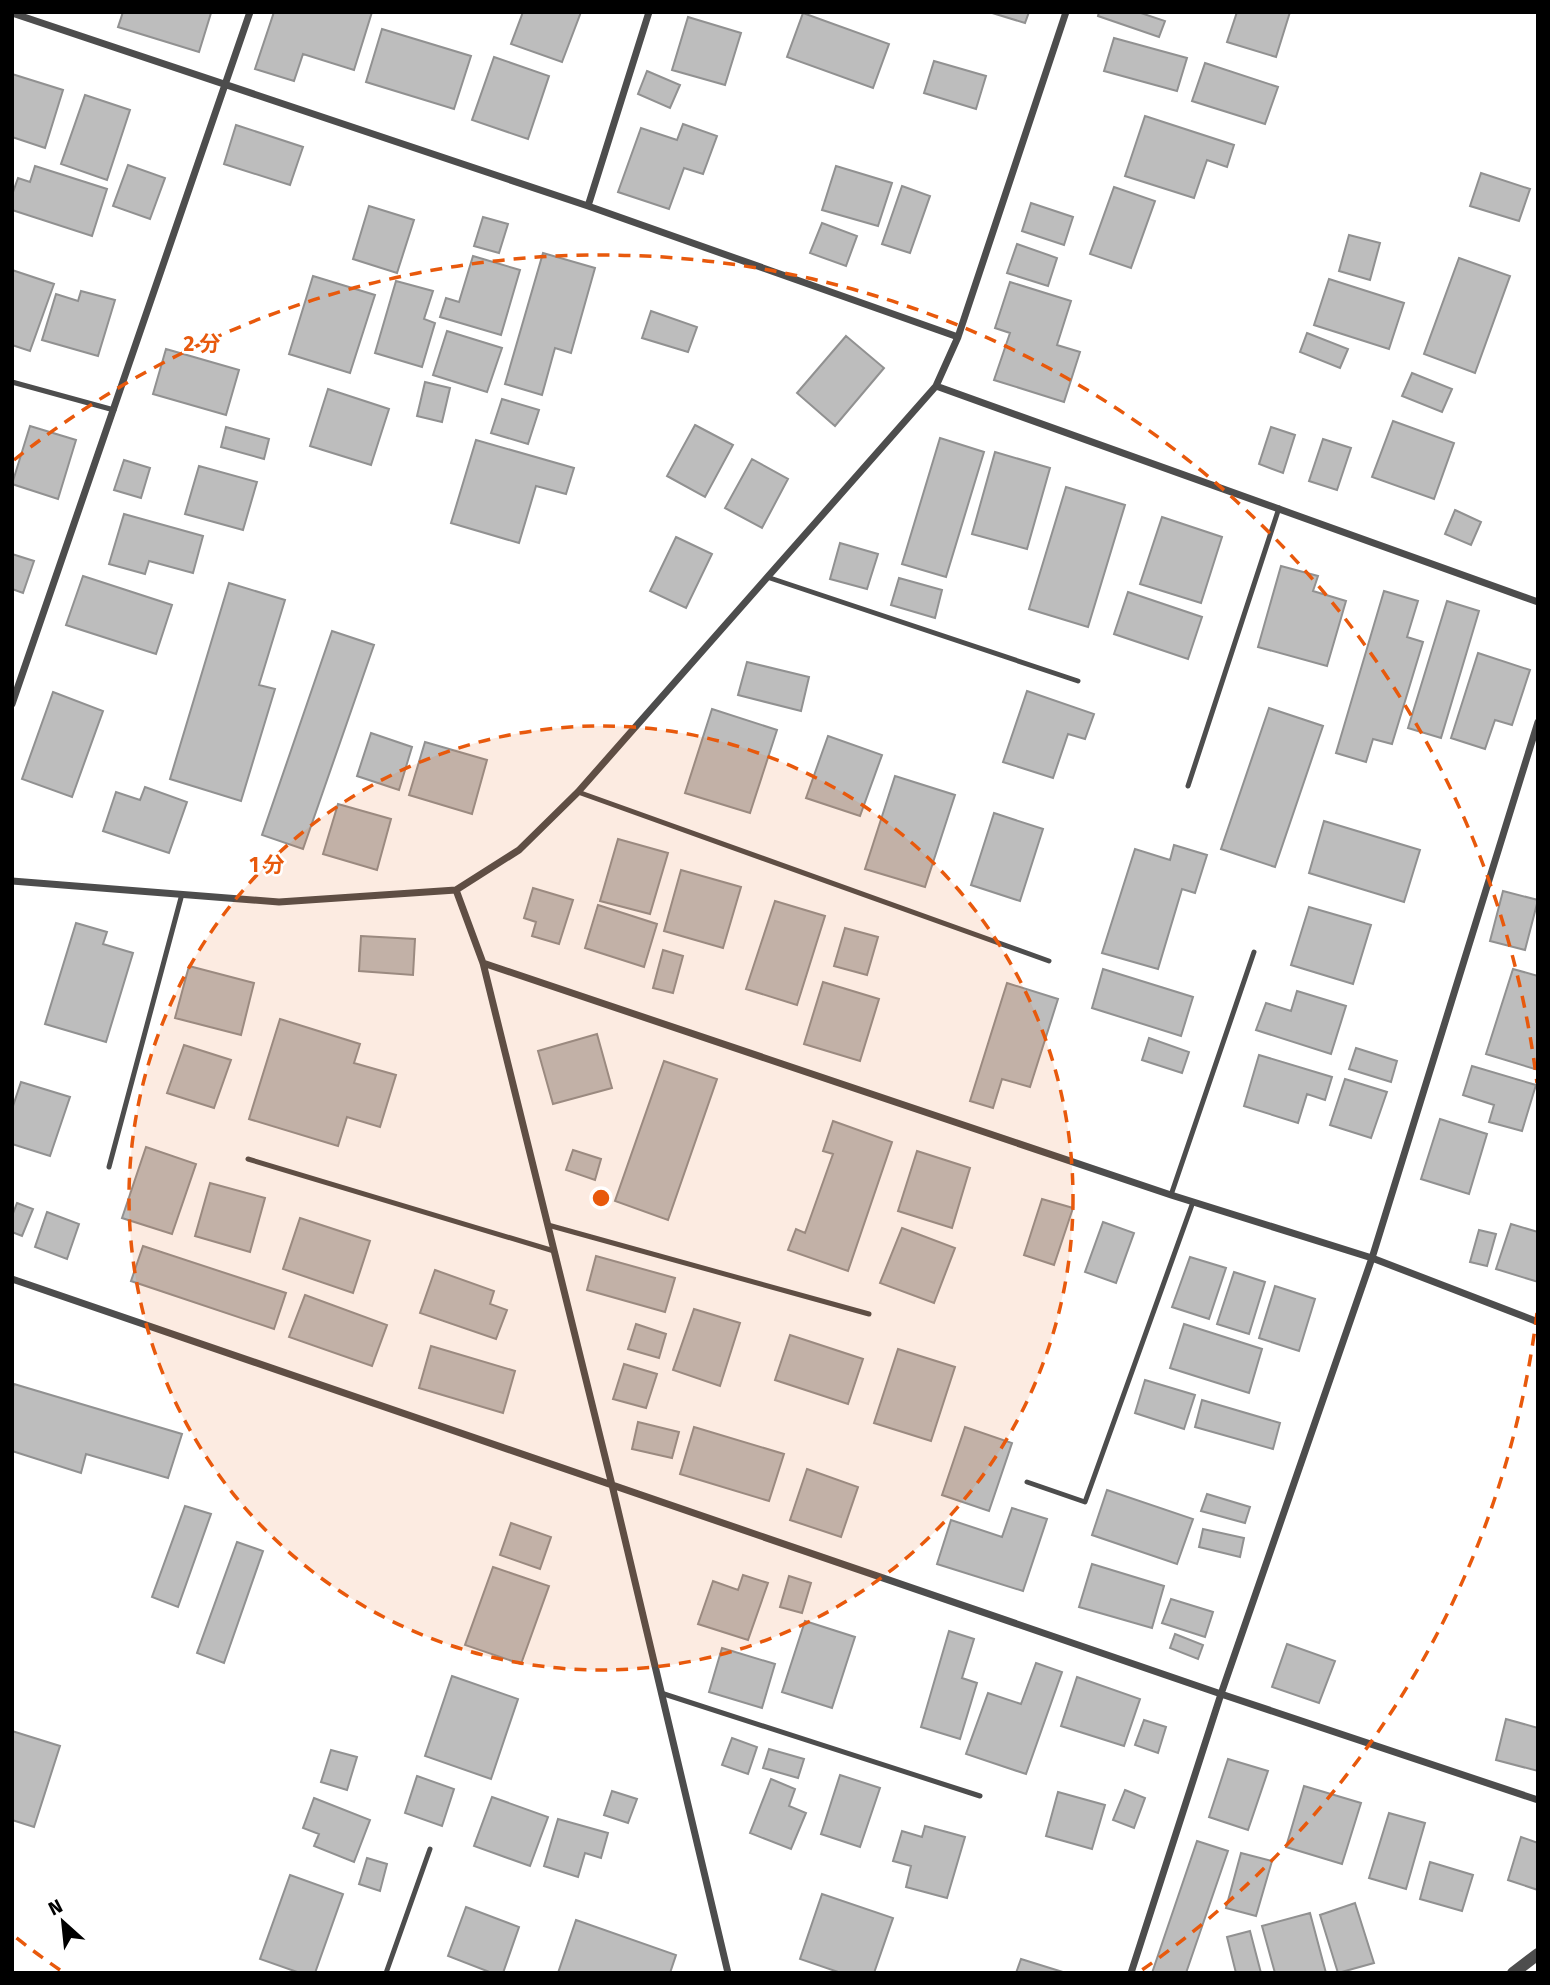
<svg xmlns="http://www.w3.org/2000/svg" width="1550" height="1985" font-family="'Fira Sans','Noto Sans JP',sans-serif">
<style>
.building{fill:#bdbdbd;stroke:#919191;stroke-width:2}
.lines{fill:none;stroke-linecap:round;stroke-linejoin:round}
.service{stroke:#4d4d4d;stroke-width:5}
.minor{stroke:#4d4d4d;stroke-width:7}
.tertiary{stroke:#4d4d4d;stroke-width:12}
.ring{fill:none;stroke:#e8590c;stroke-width:3.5;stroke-dasharray:12 9}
.centre{fill:#e8590c;stroke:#fff;stroke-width:3.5}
.ring-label{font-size:21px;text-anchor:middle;font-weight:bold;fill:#e8590c;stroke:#fff;stroke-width:5;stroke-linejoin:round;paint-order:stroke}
</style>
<rect width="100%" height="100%" fill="#fff"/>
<path class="building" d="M123 12H210L211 13 199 52 118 27Z
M274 12H372L354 70 303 54 294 81 255 69Z
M523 12H581L562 62 511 44Z
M989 12H1029L1025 23Z
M1099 12H1138L1165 21 1159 37 1098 16Z
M1237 12H1290L1276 57 1227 42Z
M803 13 889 44 873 88 787 57Z
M688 17 741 33 725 85 672 70Z
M382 29 471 56 454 109 366 82Z
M1114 38 1187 58 1177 91 1104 71Z
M494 57 549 76 528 139 472 120Z
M934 61 986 76 976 109 924 93Z
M1205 63 1278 87 1265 124 1192 101Z
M647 71 680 85 670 108 638 94Z
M12 74 63 90 45 148 12 137Z
M85 95 130 110 107 180 61 164Z
M1145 116 1234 145 1227 167 1207 160 1194 198 1125 176Z
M683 124 717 136 703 174 684 168 669 209 618 192 641 128 677 140Z
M236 125 303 147 290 185 224 164Z
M128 165 165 178 150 219 113 206Z
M35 166 107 189 92 236 12 210V195L18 178 30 182Z
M836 166 892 183 878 226 822 210Z
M1481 173 1530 189 1519 221 1470 206Z
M902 186 930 196 910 253 882 244Z
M1114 187 1155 201 1131 268 1090 254Z
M1031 203 1073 217 1064 245 1022 231Z
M369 206 414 220 397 273 353 259Z
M483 217 508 224 499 253 474 246Z
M822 223 857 236 846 266 810 253Z
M1349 235 1380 243 1370 280 1339 271Z
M1017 244 1057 258 1048 286 1007 273Z
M543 253 595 268 571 353 555 348 542 395 505 384Z
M473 256 520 270 501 335 440 317 446 298 459 302Z
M1459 258 1510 276 1475 373 1424 354Z
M12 270 54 284 30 351 12 345Z
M313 276 375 295 350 373 289 354Z
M1329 279 1404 303 1389 349 1314 325Z
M396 281 433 291 424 319 435 323 422 367 375 353Z
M1010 282 1071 301 1057 345 1080 352 1064 402 994 380 1010 333 995 328Z
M81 291 115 300 98 356 42 340 56 294 78 301Z
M651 311 697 327 688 352 642 338Z
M447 331 502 348 487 392 433 375Z
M1307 333 1348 349 1340 368 1300 352Z
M846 336 884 368 835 426 797 393Z
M166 349 239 370 226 415 153 394Z
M1412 373 1452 389 1442 412 1402 396Z
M425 382 450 388 442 422 417 416Z
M328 389 389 409 371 465 310 446Z
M502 399 539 410 528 444 491 433Z
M1393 421 1454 443 1434 499 1372 477Z
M695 425 733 445 705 497 667 476Z
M30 426 76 440 58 499 12 484Z
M226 427 269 439 264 459 221 447Z
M1271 427 1295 435 1283 473 1259 464Z
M940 438 984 452 946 577 902 564Z
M1323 439 1351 448 1337 490 1309 481Z
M476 440 574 468 566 494 536 486 519 543 451 523Z
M995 452 1050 468 1027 549 972 534Z
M752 459 788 479 762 528 725 508Z
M124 460 150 468 141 498 114 490Z
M199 466 257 482 243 530 185 514Z
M1066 487 1125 505 1088 627 1029 609Z
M1455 510 1481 522 1471 545 1445 534Z
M124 514 203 536 193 573 149 561 145 574 109 564Z
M1162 517 1222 537 1201 603 1140 584Z
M676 537 712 554 686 608 650 591Z
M840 543 878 554 867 589 830 579Z
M12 554 34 561 23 593 12 589Z
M1281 566 1318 576 1313 591 1346 601 1327 666 1258 647Z
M83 576 172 605 156 654 66 625Z
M899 578 942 590 935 618 891 605Z
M229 583 285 600 259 685 275 689 241 801 170 779Z
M1384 591 1418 601 1407 637 1423 642 1392 744 1373 739 1366 762 1336 753Z
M1128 592 1202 617 1188 659 1114 634Z
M1447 601 1479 611 1441 738 1408 728Z
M332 631 374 645 303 849 262 835Z
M1478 653 1530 670 1512 725 1495 720 1485 749 1451 738Z
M747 662 809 677 801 711 738 695Z
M1027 691 1094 714 1085 739 1068 734 1053 778 1003 762Z
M53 692 103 711 72 797 22 779Z
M1269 708 1323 726 1275 867 1221 849Z
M712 709 777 730 750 813 685 793Z
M371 733 412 747 399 790 357 776Z
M828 736 882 755 860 816 806 798Z
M425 742 487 760 472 814 409 795Z
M895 776 955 795 925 887 865 869Z
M145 787 187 802 169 853 103 831 116 792 140 800Z
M338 804 391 819 377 870 323 854Z
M994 813 1043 829 1020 901 971 885Z
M1324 821 1420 850 1404 902 1309 873Z
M618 839 668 853 650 914 600 901Z
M1174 845 1207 855 1195 893 1182 889 1158 969 1102 953 1135 849 1170 860Z
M681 870 741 887 723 948 664 931Z
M533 888 573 900 559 944 532 936 536 922 524 918Z
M1503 891 1538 900 1525 950 1490 941Z
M775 901 825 916 797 1005 746 989Z
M598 905 657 924 644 967 585 948Z
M1309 907 1371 925 1353 984 1291 965Z
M76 923 107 932 103 944 133 953 106 1042 45 1024Z
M845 928 878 937 867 975 834 966Z
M361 936 415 939 413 975 359 971Z
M663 950 683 956 673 993 653 988Z
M189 966 254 983 241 1035 175 1018Z
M1103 969 1193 997 1181 1036 1092 1008Z
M1513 969 1538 976V1070L1486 1054Z
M823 982 879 999 860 1061 804 1044Z
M1007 983 1058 999 1030 1087 1002 1079 993 1108 970 1101Z
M1297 991 1346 1006 1331 1054 1256 1030 1266 1003 1291 1011Z
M280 1019 360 1044 354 1063 396 1075 380 1127 347 1117 338 1146 249 1119Z
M597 1034 612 1088 553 1104 538 1051Z
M1149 1038 1189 1052 1182 1073 1142 1060Z
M184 1045 231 1060 214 1108 167 1093Z
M1356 1048 1397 1061 1391 1082 1349 1069Z
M1259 1055 1332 1077 1325 1100 1307 1094 1298 1123 1244 1106Z
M664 1061 717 1079 668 1220 615 1201Z
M1472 1066 1536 1085 1522 1131 1489 1122 1494 1105 1463 1095Z
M1345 1079 1387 1092 1371 1138 1330 1125Z
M21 1082 70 1097 50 1156 12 1144V1109Z
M1440 1119 1487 1134 1469 1194 1421 1179Z
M833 1121 892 1142 848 1271 788 1250 796 1229 805 1233 833 1154 823 1151Z
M146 1147 196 1164 172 1234 122 1218Z
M573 1150 601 1159 595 1180 566 1170Z
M917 1151 970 1168 952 1228 898 1211Z
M210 1183 265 1198 250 1252 195 1236Z
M1042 1199 1073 1208 1054 1265 1024 1255Z
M17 1203 33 1209 22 1236 12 1232V1216Z
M47 1212 79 1224 67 1259 35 1247Z
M300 1218 370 1241 353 1293 283 1269Z
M1103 1222 1134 1233 1116 1283 1085 1272Z
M1511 1224 1538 1232V1282L1496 1269Z
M902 1228 955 1248 934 1303 880 1283Z
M1479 1230 1496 1234 1487 1266 1470 1262Z
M143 1246 286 1293 274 1329 131 1281Z
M596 1256 675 1278 665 1312 587 1290Z
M1190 1257 1226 1268 1209 1319 1172 1307Z
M435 1270 494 1291 490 1304 507 1310 496 1339 420 1313Z
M1234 1272 1265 1282 1249 1334 1217 1324Z
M1275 1286 1315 1299 1299 1351 1259 1338Z
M305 1295 387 1325 372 1366 289 1337Z
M694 1309 740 1323 720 1386 673 1370Z
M636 1324 666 1334 659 1358 628 1349Z
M1184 1324 1262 1349 1249 1393 1170 1368Z
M790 1335 863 1359 848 1404 775 1380Z
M431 1346 515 1371 503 1413 419 1388Z
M898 1349 955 1367 931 1441 874 1423Z
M624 1364 657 1374 646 1408 613 1399Z
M1145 1380 1195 1395 1184 1429 1135 1413Z
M14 1384 182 1434 168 1478 86 1454 81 1473 12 1451V1391Z
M1202 1400 1280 1423 1273 1449 1195 1427Z
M638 1422 679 1432 672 1458 632 1449Z
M694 1427 784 1454 769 1501 680 1474Z
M965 1427 1012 1443 989 1511 942 1495Z
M807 1469 858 1487 841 1537 790 1520Z
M1107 1490 1193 1519 1177 1564 1092 1535Z
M1207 1494 1250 1507 1245 1523 1201 1511Z
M185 1506 211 1514 178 1607 152 1597Z
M1012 1508 1047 1519 1023 1591 937 1564 951 1520 1002 1537Z
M511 1523 551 1537 540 1569 500 1555Z
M1203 1529 1244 1538 1240 1557 1199 1547Z
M237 1542 263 1551 224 1663 197 1653Z
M1092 1564 1164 1586 1152 1628 1079 1607Z
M493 1567 549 1586 521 1664 465 1645Z
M743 1575 768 1583 748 1640 698 1624 713 1581 738 1590Z
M789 1576 811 1583 802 1613 780 1607Z
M1171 1599 1213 1612 1205 1637 1162 1623Z
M805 1621 855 1637 832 1708 782 1692Z
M949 1631 974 1639 962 1678 977 1683 960 1739 921 1727Z
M1175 1634 1203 1645 1198 1659 1170 1648Z
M1287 1644 1335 1661 1319 1703 1272 1687Z
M722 1648 775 1664 762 1708 709 1692Z
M1036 1663 1062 1672 1026 1774 966 1754 988 1693 1021 1704Z
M452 1676 518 1699 491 1779 425 1756Z
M1077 1677 1140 1699 1124 1746 1061 1726Z
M1506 1719 1538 1728V1771L1496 1760Z
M1144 1720 1166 1727 1158 1753 1135 1745Z
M12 1731 60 1746 34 1827 12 1820Z
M732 1738 757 1747 748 1774 722 1765Z
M769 1749 804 1759 798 1778 763 1768Z
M331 1750 357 1757 347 1790 321 1782Z
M1228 1759 1268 1771 1248 1830 1209 1817Z
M840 1775 880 1788 860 1847 821 1834Z
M417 1776 454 1789 442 1826 405 1813Z
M771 1779 795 1789 789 1806 806 1813 791 1849 750 1833Z
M1304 1786 1361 1803 1342 1864 1286 1847Z
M1125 1790 1145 1798 1134 1828 1113 1820Z
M612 1791 637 1799 628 1823 604 1815Z
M1058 1792 1105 1805 1092 1849 1046 1836Z
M492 1797 548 1817 530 1866 474 1846Z
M314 1798 370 1820 354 1862 314 1846 319 1834 303 1828Z
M1389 1813 1425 1823 1406 1889 1369 1878Z
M558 1819 608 1833 601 1858 585 1853 578 1877 544 1866Z
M925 1826 965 1837 947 1898 906 1887 911 1866 893 1861 902 1831 922 1837Z
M1521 1837 1538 1843V1890L1508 1880Z
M1197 1841 1228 1851 1186 1973H1152Z
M1241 1853 1272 1861 1256 1916 1226 1908Z
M367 1858 387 1864 380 1891 359 1884Z
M1430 1862 1473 1875 1462 1911 1420 1899Z
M290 1875 343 1894 315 1973H300L260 1959Z
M822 1894 893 1918 874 1973H841L800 1959Z
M1355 1903 1374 1963 1338 1973 1320 1915Z
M466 1907 519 1927 503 1973H492L448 1956Z
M1310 1913 1326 1973H1275L1262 1926Z
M576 1920 676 1955 670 1973H558Z
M1250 1931 1261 1973H1236L1227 1937Z
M1021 1959 1066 1973H1016Z"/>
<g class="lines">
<path class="service" d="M12 382 114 410
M767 577 1078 681
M1188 786 1279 508
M578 792 1049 961
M248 1159 554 1251
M109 1167 182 894
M1171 1195 1254 952
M548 1225 869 1314
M1027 1482 1085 1502 1193 1202
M661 1693 980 1796
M386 1973 430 1849"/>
<path class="minor" d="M12 13 588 206 958 337
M588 206 649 12
M936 386 1538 602
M12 704 250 12
M12 881 279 902 456 890 519 850 578 792 936 386 958 337 1066 12
M456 890 483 963 612 1485 728 1973
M483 963 1171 1195 1372 1258 1538 1322
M12 1279 1221 1694 1538 1800
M1131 1973 1221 1694 1372 1258 1538 722"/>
<path class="tertiary" d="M1513 1973 1538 1954"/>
</g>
<circle cx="601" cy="1198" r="472" fill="#e8590c" fill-opacity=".12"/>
<g class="ring">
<circle cx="601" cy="1198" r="472"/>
<path d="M1537 1313A943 943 0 0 1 1142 1970M60 1970A943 943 0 0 1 14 1936M14 460A943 943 0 0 1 1537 1083"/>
</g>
<circle cx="601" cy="1198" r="10" class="centre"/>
<g class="ring-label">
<text x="202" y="351">2 分</text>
<text x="267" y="872">1 分</text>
</g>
<rect width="1550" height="1985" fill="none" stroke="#000000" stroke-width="28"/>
<g transform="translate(63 1922) rotate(333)" stroke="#ffffff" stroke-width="5" paint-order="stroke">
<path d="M0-5L12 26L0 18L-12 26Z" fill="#000000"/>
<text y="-10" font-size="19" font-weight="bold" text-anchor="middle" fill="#000000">N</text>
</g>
</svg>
